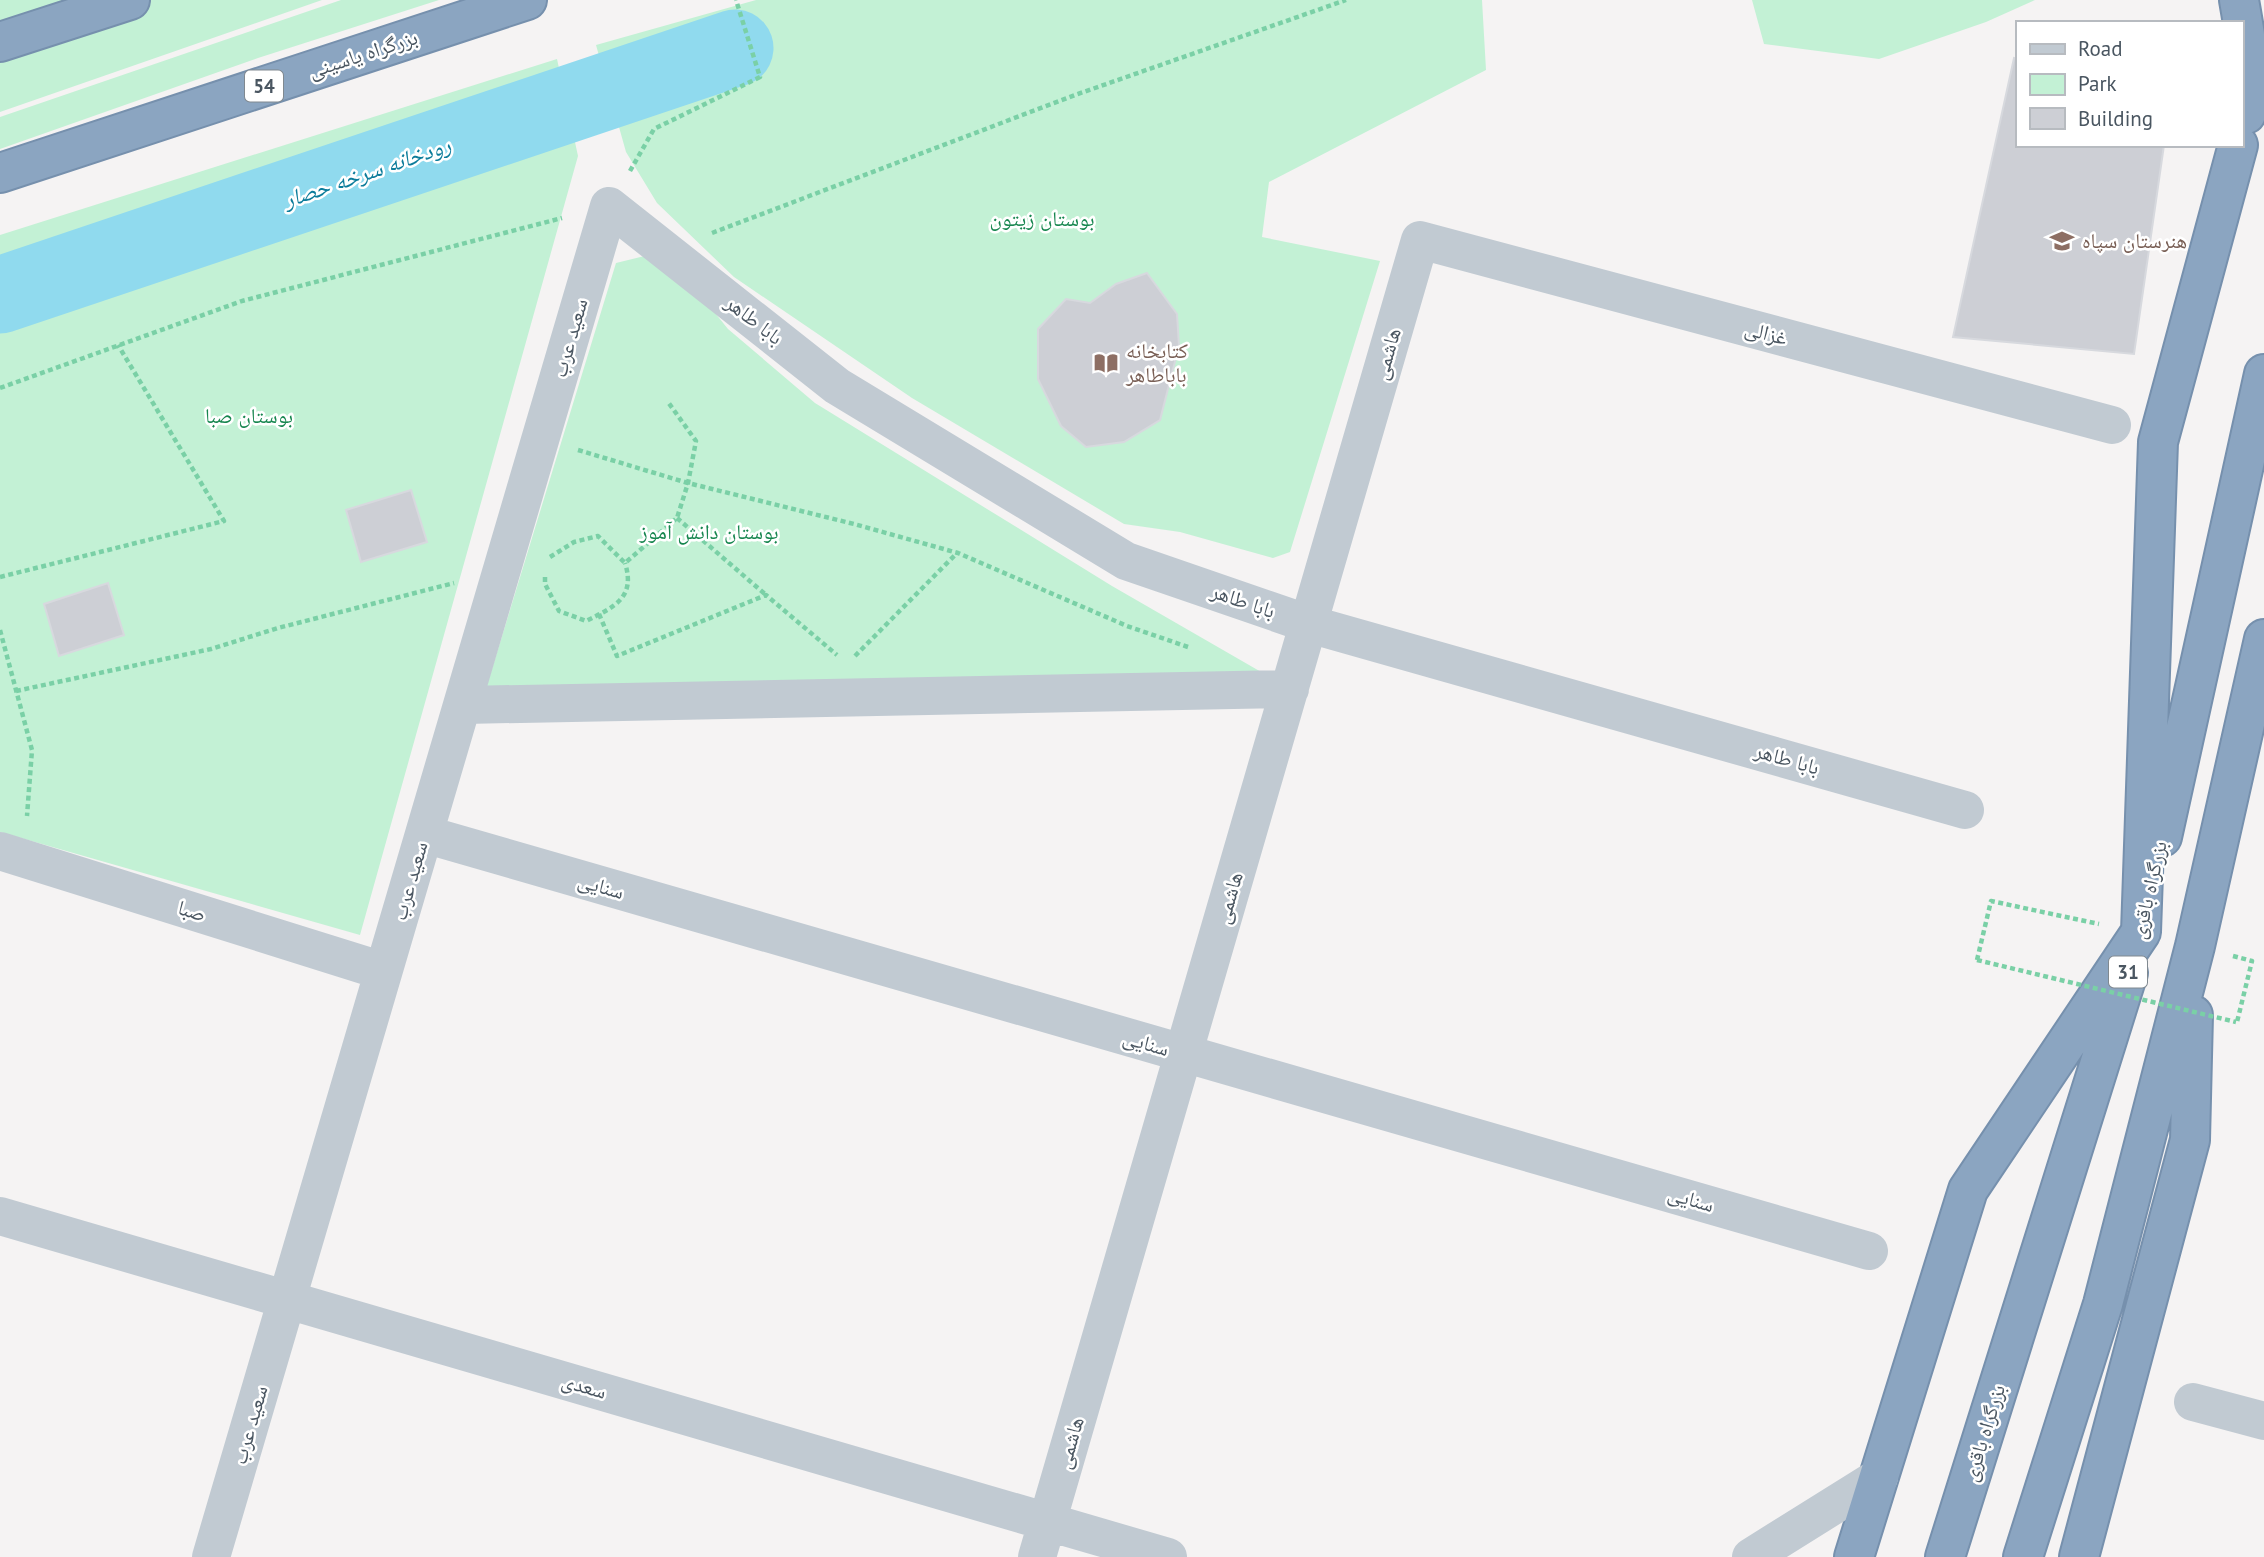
<svg xmlns="http://www.w3.org/2000/svg" width="2264" height="1557" font-family="'PT Sans','Noto Naskh Arabic',sans-serif">
<style>
.green{fill:#c3f1d5}
.lines{fill:none;stroke-linecap:round;stroke-linejoin:round}
.river{stroke:#90daee;stroke-width:77}
.building{fill:#cdcfd5;stroke:#d7d9de;stroke-width:2}
.highway-casing{stroke:#7690ad;stroke-width:42}
.path{stroke:#7ad0a6;stroke-width:4.5;stroke-dasharray:5 3.5;stroke-linecap:butt}
.minor{stroke:#c1cad2;stroke-width:38}
.highway{stroke:#8ba5c1;stroke-width:38}
.path-bridge{stroke:#7ad0a6;stroke-width:4.5;stroke-dasharray:5 3.5;stroke-linecap:butt}
.labels{text-anchor:middle;stroke-width:5;stroke-linejoin:round;paint-order:stroke}
.shield{fill:#fff;stroke:#808990;stroke-width:2}
.shield-label{font-size:19px;font-weight:bold;fill:#4a5661}
.street-label{font-size:21px;fill:#4a5661;stroke:#fff}
.park-label{font-size:21px;fill:#17864f;stroke:#fff}
.education-label{font-size:21px;fill:#785e54;stroke:#fff;text-anchor:start}
.water-label{font-size:23px;font-style:italic;fill:#0c7c9b;stroke:#fff}
</style>
<rect width="100%" height="100%" fill="#f5f3f3"/>
<path class="green" d="M0 0H322L0 112Z
M341 0H439L258 58 0 149V117Z
M756 0H1482L1486 70 1269 182 1262 237 1380 261 1290 552 1273 558 1180 532 1124 524 912 398 734 277 657 203 626 152 596 45Z
M1752 0H2035L1986 22 1879 59 1764 44Z
M557 59 578 156 360 935 0 832V235Z
M665 251 728 329 815 403 1112 586 1275 680 484 695 616 263Z"/>
<g class="lines">
<path class="river" d="M0 295 735 48"/>
</g>
<path class="building" d="M2014 58 2017 59V145H2164L2134 354 1953 337Z
M1147 273 1177 314 1179 346 1160 420 1124 442 1086 447 1061 426 1038 379V329L1066 299 1090 303 1116 284Z
M411 490 427 542 361 562 346 510Z
M108 583 124 635 59 656 44 604Z"/>
<g class="lines">
<g class="highway-casing">
<path id="highway" d="M2239 0 2245 35 2246 114
M0 42 130 0
M0 173 527 0
M2162 837 2264 374
M1854 1557 1968 1190 2141 932 2158 442 2238 145
M1945 1557 2128 973
M2023 1557 2103 1304 2195 946 2264 639
M2079 1557 2190 1140 2193 1015"/>
</g>
<path class="path" d="M630 171 654 129 760 77 736 0
M712 233 1075 95 1346 0
M0 388 242 301 562 218
M578 450 688 483 854 524 958 553 1127 626 1188 647
M677 518 766 595
M550 557 574 542 598 536 625 563 677 518 688 483 696 441 668 402
M0 577 224 521 118 345
M545 577V584L559 611 586 621C614 607 636 598 625 563
M599 614 617 656 766 595 837 655
M0 630 32 750 27 816
M855 656 957 553
M16 691 211 649 278 628 454 583
M2233 956 2252 961 2237 1022
M1977 960 1991 901 2099 924"/>
<path class="minor" d="M464 705 1290 689
M424 834 1869 1251
M0 851 383 971
M0 1216 1168 1557
M2193 1402 2264 1421
M211 1557 609 206 837 386 1126 561 1309 624 1965 810
M1037 1557 1420 240 2112 425
M1751 1557 1879 1477"/>
<use href="#highway" class="highway"/>
<path class="path-bridge" d="M1977 960 2236 1022"/>
</g>
<defs>
<g id="school-bare" transform="scale(1.89)"><path d="M0-5L7-2L0 1L-7-2ZM-4 1L0 2.5L4 1V4Q0 6-4 4Z" fill="#8d6e63" stroke="#fff" stroke-width="2.5" paint-order="stroke"/></g>
<g id="library-bare" transform="scale(1.89)"><path d="M-6-4Q-3-5.5-.7-3.5V5Q-3 3-6 4ZM6-4Q3-5.5 .7-3.5V5Q3 3 6 4Z" fill="#8d6e63" stroke="#fff" stroke-width="2.5" paint-order="stroke"/></g>
</defs>
<g fill-rule="evenodd">
<use href="#school-bare" x="2062" y="241"/>
<use href="#library-bare" x="1106" y="363"/>
</g>
<g class="labels">
<g class="shield">
<rect x="245" y="70.5" width="38" height="31" rx="5"/>
<rect x="2109" y="956.5" width="38" height="31" rx="5"/>
</g>
<g class="shield-label">
<text x="264" y="93">54</text>
<text x="2128" y="979">31</text>
</g>
<g class="street-label">
<text transform="translate(363 54) rotate(-18)" y="7">بزرگراه یاسینی</text>
<text transform="translate(754 320) rotate(38)" y="7">بابا طاهر</text>
<text transform="translate(1766 333) rotate(15)" y="7">غزالی</text>
<text transform="translate(570 338) rotate(-74)" y="7">سعید عرب</text>
<text transform="translate(1387 354) rotate(-74)" y="7">هاشمی</text>
<text transform="translate(1243 601) rotate(19)" y="7">بابا طاهر</text>
<text transform="translate(1787 759) rotate(16)" y="7">بابا طاهر</text>
<text transform="translate(410 881) rotate(-74)" y="7">سعید عرب</text>
<text transform="translate(601 886) rotate(16)" y="7">سنایی</text>
<text transform="translate(2149 890) rotate(-77)" y="7">بزرگراه باقری</text>
<text transform="translate(1229 898) rotate(-74)" y="7">هاشمی</text>
<text transform="translate(192 911) rotate(17)" y="7">صبا</text>
<text transform="translate(1146 1043) rotate(16)" y="7">سنایی</text>
<text transform="translate(1691 1199) rotate(16)" y="7">سنایی</text>
<text transform="translate(584 1386) rotate(16)" y="7">سعدی</text>
<text transform="translate(250 1425) rotate(-74)" y="7">سعید عرب</text>
<text transform="translate(1984 1433) rotate(-73)" y="7">بزرگراه باقری</text>
<text transform="translate(1070 1443) rotate(-74)" y="7">هاشمی</text>
</g>
<g class="park-label">
<text x="1042" y="226">بوستان زیتون</text>
<text x="249" y="423">بوستان صبا</text>
<text x="709" y="539">بوستان دانش آموز</text>
</g>
<g class="education-label">
<text x="2082" y="248">هنرستان سپاه</text>
<text x="1126" y="358">کتابخانه<tspan x="1126" dy="24">باباطاهر</tspan></text>
</g>
<g class="water-label">
<text transform="translate(367 172) rotate(-19)" y="8">رودخانه سرخه حصار</text>
</g>
</g>
<rect x="2016" y="21" width="228" height="126" fill="#ffffff" stroke="#b7bbc0" stroke-width="2"/>
<rect x="2030" y="44" width="35" height="10" fill="#c1cad2" stroke="#b7bbc0" stroke-width="2"/>
<text x="2078" y="56" font-size="21" fill="#4a5661">Road</text>
<rect x="2030" y="74" width="35" height="21" fill="#c3f1d5" stroke="#b7bbc0" stroke-width="2"/>
<text x="2078" y="91" font-size="21" fill="#4a5661">Park</text>
<rect x="2030" y="108" width="35" height="21" fill="#cdcfd5" stroke="#b7bbc0" stroke-width="2"/>
<text x="2078" y="126" font-size="21" fill="#4a5661">Building</text>
</svg>
